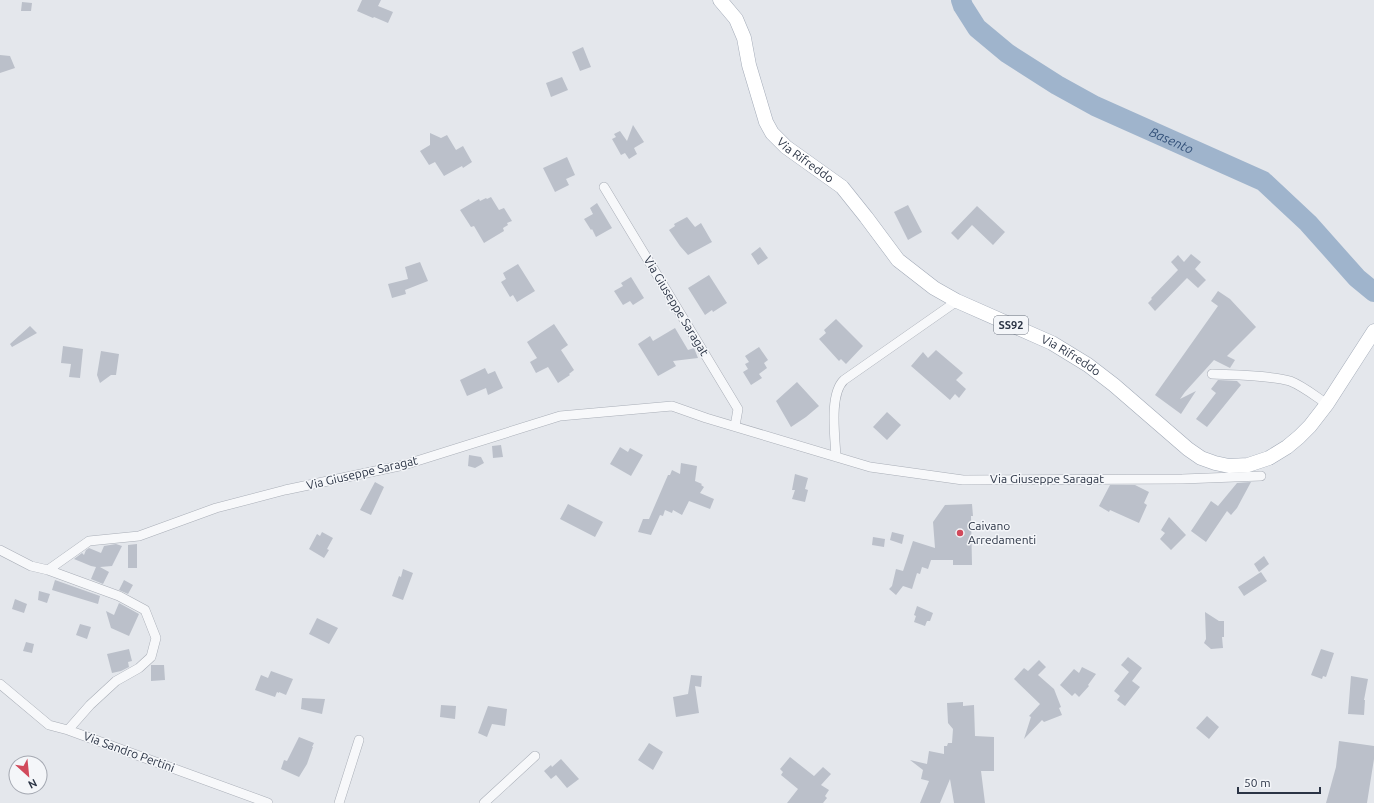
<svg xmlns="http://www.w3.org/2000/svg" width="1374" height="803" font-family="Ubuntu,sans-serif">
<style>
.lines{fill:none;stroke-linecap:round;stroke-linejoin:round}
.river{stroke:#9fb4cc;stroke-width:20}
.building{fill:#bbc0ca}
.street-casing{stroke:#a9aeb7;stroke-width:10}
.primary-casing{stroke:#a3abb8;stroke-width:15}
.street{stroke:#f7f8fa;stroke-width:9}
.primary{stroke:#fff;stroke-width:14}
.poi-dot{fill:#d1495b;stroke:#f4f6f9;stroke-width:1.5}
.labels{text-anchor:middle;stroke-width:3;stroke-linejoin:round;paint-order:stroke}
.shield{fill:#f4f6f9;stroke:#676e7b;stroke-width:1}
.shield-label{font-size:11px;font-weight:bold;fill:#2b3445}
.street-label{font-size:12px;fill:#2b3445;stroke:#f4f6f9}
.poi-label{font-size:12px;fill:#2b3445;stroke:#f4f6f9;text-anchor:start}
.water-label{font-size:13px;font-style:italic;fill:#34527a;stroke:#f4f6f9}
</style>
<rect width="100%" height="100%" fill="#e4e7ec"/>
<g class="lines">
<path class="river" id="s1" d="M961 0 963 6 977 28 1007 53 1057 85 1095 106 1263 181 1308 223 1357 278 1374 292"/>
</g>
<path class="building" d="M362 0H381L378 6 393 12 388 23 374 17 373 18 357 11Z
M22 2 32 3 31 11H21Z
M583 47 591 67 580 71 572 52Z
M0 55 10 56 15 68 0 73Z
M562 77 568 90 551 97 546 83Z
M633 125 644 142 634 148 637 154 629 159 625 153 621 155 612 139 616 137 614 134 620 131 627 141Z
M430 133 441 138 447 135 456 150 463 146 472 162 463 168 462 166 444 176 435 162 429 165 420 151 430 145Z
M567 157 575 175 566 179 569 185 555 192 543 168Z
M491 197 499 210 504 208 512 221 507 223 508 225 503 228 504 231 484 243 474 226 471 227 460 210 479 199 480 201 486 198 487 199Z
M597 203 612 228 596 237 592 229 591 230 584 219 593 214 590 208Z
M908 205 922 232 908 240 894 212Z
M977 206 1005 232 993 245 972 225 958 240 951 233Z
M687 217 695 227 701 223 712 242 688 255 680 246 669 230 675 226 674 224Z
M760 247 768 258 758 265 751 254Z
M1191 254 1201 262 1195 269 1206 280 1198 288 1187 278 1155 311 1148 303 1152 299 1151 298 1178 270 1171 262 1178 255 1184 262Z
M420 262 428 281 405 290 406 294 392 298 388 284 408 279 405 267Z
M518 264 535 291 517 302 513 295 510 297 501 282 506 279 503 273Z
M709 275 727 303 713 312 712 310 705 315 688 288Z
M631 277 644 298 633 305 630 301 623 305 614 291 623 286 621 283Z
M1218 291 1230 299 1256 327 1227 356 1235 360 1230 368 1214 360 1185 392 1180 399 1196 391 1181 414 1155 395 1218 306 1211 301Z
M836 319 863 346 846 364 841 359 839 361 819 339 826 333 824 330Z
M554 324 568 345 561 350 574 370 569 374 570 375 558 383 548 367 536 373 530 362 537 358 527 342Z
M30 326 37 333 12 347 10 344Z
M675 328 688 350 694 348 698 358 673 361 676 366 658 376 638 344 650 336 653 341Z
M63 346 83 349 80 378 69 377 71 364 61 363Z
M759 347 768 360 764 363 767 368 759 374 762 378 751 385 743 372 748 369 745 364 749 362 745 356Z
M936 350 963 373 956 380 966 389 959 398 955 394 950 400 911 366 923 352 928 358Z
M101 351 119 354 116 375H111L100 383 97 375Z
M485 368 488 374 495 371 503 388 488 395 486 388 467 396 460 380Z
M1218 380 1237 381 1241 385 1207 427 1196 419 1216 393 1211 389Z
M797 382 819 406 806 417 791 427 776 401Z
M887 412 901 425 887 440 873 427Z
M501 445 503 457 493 458 492 446Z
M620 447 628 452 630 448 643 455 631 476 610 464Z
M469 455 481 457 484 463 475 468 468 466Z
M681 463 697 466 695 481 702 484 701 485 704 487 700 493 714 499 710 509 689 501 682 515 673 510 672 513 665 510 663 516 660 515 651 535 638 532 643 519H649L668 475H670L672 470 680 474Z
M795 474 808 478 805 489 808 490 805 502 792 499 795 490H792Z
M375 482 384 487 371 515 360 510Z
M1251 482 1237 508 1231 515 1227 511 1206 542 1191 531 1211 501 1218 506 1237 483Z
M1110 485H1135L1149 492 1144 503 1147 505 1139 523 1110 510 1109 512 1099 506Z
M568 504 603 522 595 537 560 519Z
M972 504 973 516H971L972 565H953V560H931L928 569 922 567 920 574 917 573 912 589 903 586 896 595 889 589 892 586 896 569 903 571 913 541 935 548 933 522 945 505Z
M1169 517 1186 535 1171 550 1160 539 1165 533 1161 530Z
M322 532 333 538 327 549 329 550 324 558 309 549 317 534 320 536Z
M892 532 904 535 902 544 890 540Z
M873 537 885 539 884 547 872 545Z
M116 544 122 546 112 566 100 567 109 572 103 584 91 579 96 567 91 566 74 559 82 553 84 555 86 550 89 548 101 553 104 546Z
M137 544V568H128V545Z
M1264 556 1269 564 1259 572 1254 564Z
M403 569 413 573 403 600 392 596 399 576 401 577Z
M1261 572 1267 581 1244 596 1238 587Z
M55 580 100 596 98 604 52 590Z
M124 580 133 585 128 594 119 590Z
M39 591 50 594 47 603 38 600Z
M15 599 27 604 24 613 12 609Z
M119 603 139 614 129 636 111 628 106 611 114 615Z
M917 606 933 613 930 621H927L925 626 914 622 916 616 914 615Z
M1205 612 1219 621H1224V637H1222L1223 648 1211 649 1204 643 1206 639Z
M317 618 338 628 329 644 309 634Z
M80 624 91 627 87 639 76 635Z
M26 642 34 644 32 653 23 651Z
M129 649 132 661 128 662 129 667 121 671 112 673 107 654Z
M1321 649 1334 653 1326 677 1323 676 1322 679 1311 675Z
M1128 657 1142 668 1132 681 1140 687 1125 706 1117 700 1120 696 1114 691 1129 672 1121 665Z
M1039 660 1046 667 1038 675 1054 689 1061 707 1059 708 1062 715 1044 722 1042 720 1024 739 1031 717 1029 716 1040 704 1014 679 1024 668 1028 671Z
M151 665H164L165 680 151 681Z
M1082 667 1096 674 1088 685 1089 686 1079 697 1075 693 1072 696 1060 685 1074 669 1079 673Z
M271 671 293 679 286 695 279 692V693L277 692 275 697 255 690 261 675 268 678Z
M691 675 702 676 701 687 695 686 699 713 676 717 673 697 688 694Z
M1351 676 1368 679 1364 700H1365L1364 715 1348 714Z
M302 698 325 699 322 714 301 709Z
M963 702V706L974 705 975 736 994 737V771H981L985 803H954L950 779 940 803H920L929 781 921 779 923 770 910 760 927 764 929 751 944 754V746H947L948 743H952L953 729 948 723 947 703Z
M441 705 456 706 455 719 440 717Z
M488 706 507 709 505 726 492 724 487 737 478 733Z
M1207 716 1219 727 1209 739 1196 728Z
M299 737 314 743 312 747H313L307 764 299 777 281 769 284 760 287 761Z
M1339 741 1374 746V759L1367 803H1326L1336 767Z
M649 743 663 752 653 770 638 760Z
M790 757 814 776 823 767 831 774 821 785 829 790 825 796 827 798 823 803H787L798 789 781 775 783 772 780 769Z
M561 759 579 779 567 788 556 775 551 779 544 771 551 765 552 767Z"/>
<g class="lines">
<g class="street-casing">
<path id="street" d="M604 187 738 409 735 426
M1212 374C1233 375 1270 375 1290 381 1303 386 1315 396 1327 404
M836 457C835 436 829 394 844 380L957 301
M0 550 31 566 48 570 89 541 139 536 216 508 285 490 404 465 560 416 672 406 706 418 870 467 963 480 1182 479 1261 476
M48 570 119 596 145 610 156 638 151 657 139 668 116 681 90 705 68 730
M0 684 49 725 68 730 268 803
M339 803 359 740
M484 803 535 756"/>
</g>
<g class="primary-casing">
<g id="primary">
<path id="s2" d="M720 0 736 19 744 38 749 65 766 122 772 133 786 147 842 187 866 217 898 260 934 288 957 301 1052 343 1088 365 1114 385 1188 449 1201 458 1215 463 1229 466 1248 465 1269 458 1287 447 1299 437 1310 426 1327 404 1374 331"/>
</g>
</g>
<use href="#street" class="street"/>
<use href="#primary" class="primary"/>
</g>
<circle class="poi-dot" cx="960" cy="533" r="4"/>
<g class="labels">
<rect class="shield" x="994" y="316" width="34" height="18" rx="3"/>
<g class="shield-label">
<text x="1011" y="329">SS92</text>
</g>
<g class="street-label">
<text dy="4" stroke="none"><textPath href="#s2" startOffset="188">Via Rifreddo</textPath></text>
<text transform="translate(676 306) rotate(59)" y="4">Via Giuseppe Saragat</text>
<text dy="4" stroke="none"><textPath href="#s2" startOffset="524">Via Rifreddo</textPath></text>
<text transform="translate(362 473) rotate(-13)" y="4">Via Giuseppe Saragat</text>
<text x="1047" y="483">Via Giuseppe Saragat</text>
<text transform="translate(129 752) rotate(20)" y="4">Via Sandro Pertini</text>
</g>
<g class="poi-label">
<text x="968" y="530">Caivano<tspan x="968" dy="14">Arredamenti</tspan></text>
</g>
<g class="water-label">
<text dy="5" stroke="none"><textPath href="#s1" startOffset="258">Basento</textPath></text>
</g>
</g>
<g transform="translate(28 775) rotate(153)"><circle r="19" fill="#f4f6f9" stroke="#a4a8b1"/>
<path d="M0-3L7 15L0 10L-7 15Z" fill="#d1495b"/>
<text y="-6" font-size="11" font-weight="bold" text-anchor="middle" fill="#2b3445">N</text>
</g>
<path d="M1238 787v6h82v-6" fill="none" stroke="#2b3445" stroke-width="2"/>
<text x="1244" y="787" font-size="12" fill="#2b3445" stroke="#f4f6f9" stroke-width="3" paint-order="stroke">50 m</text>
</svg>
